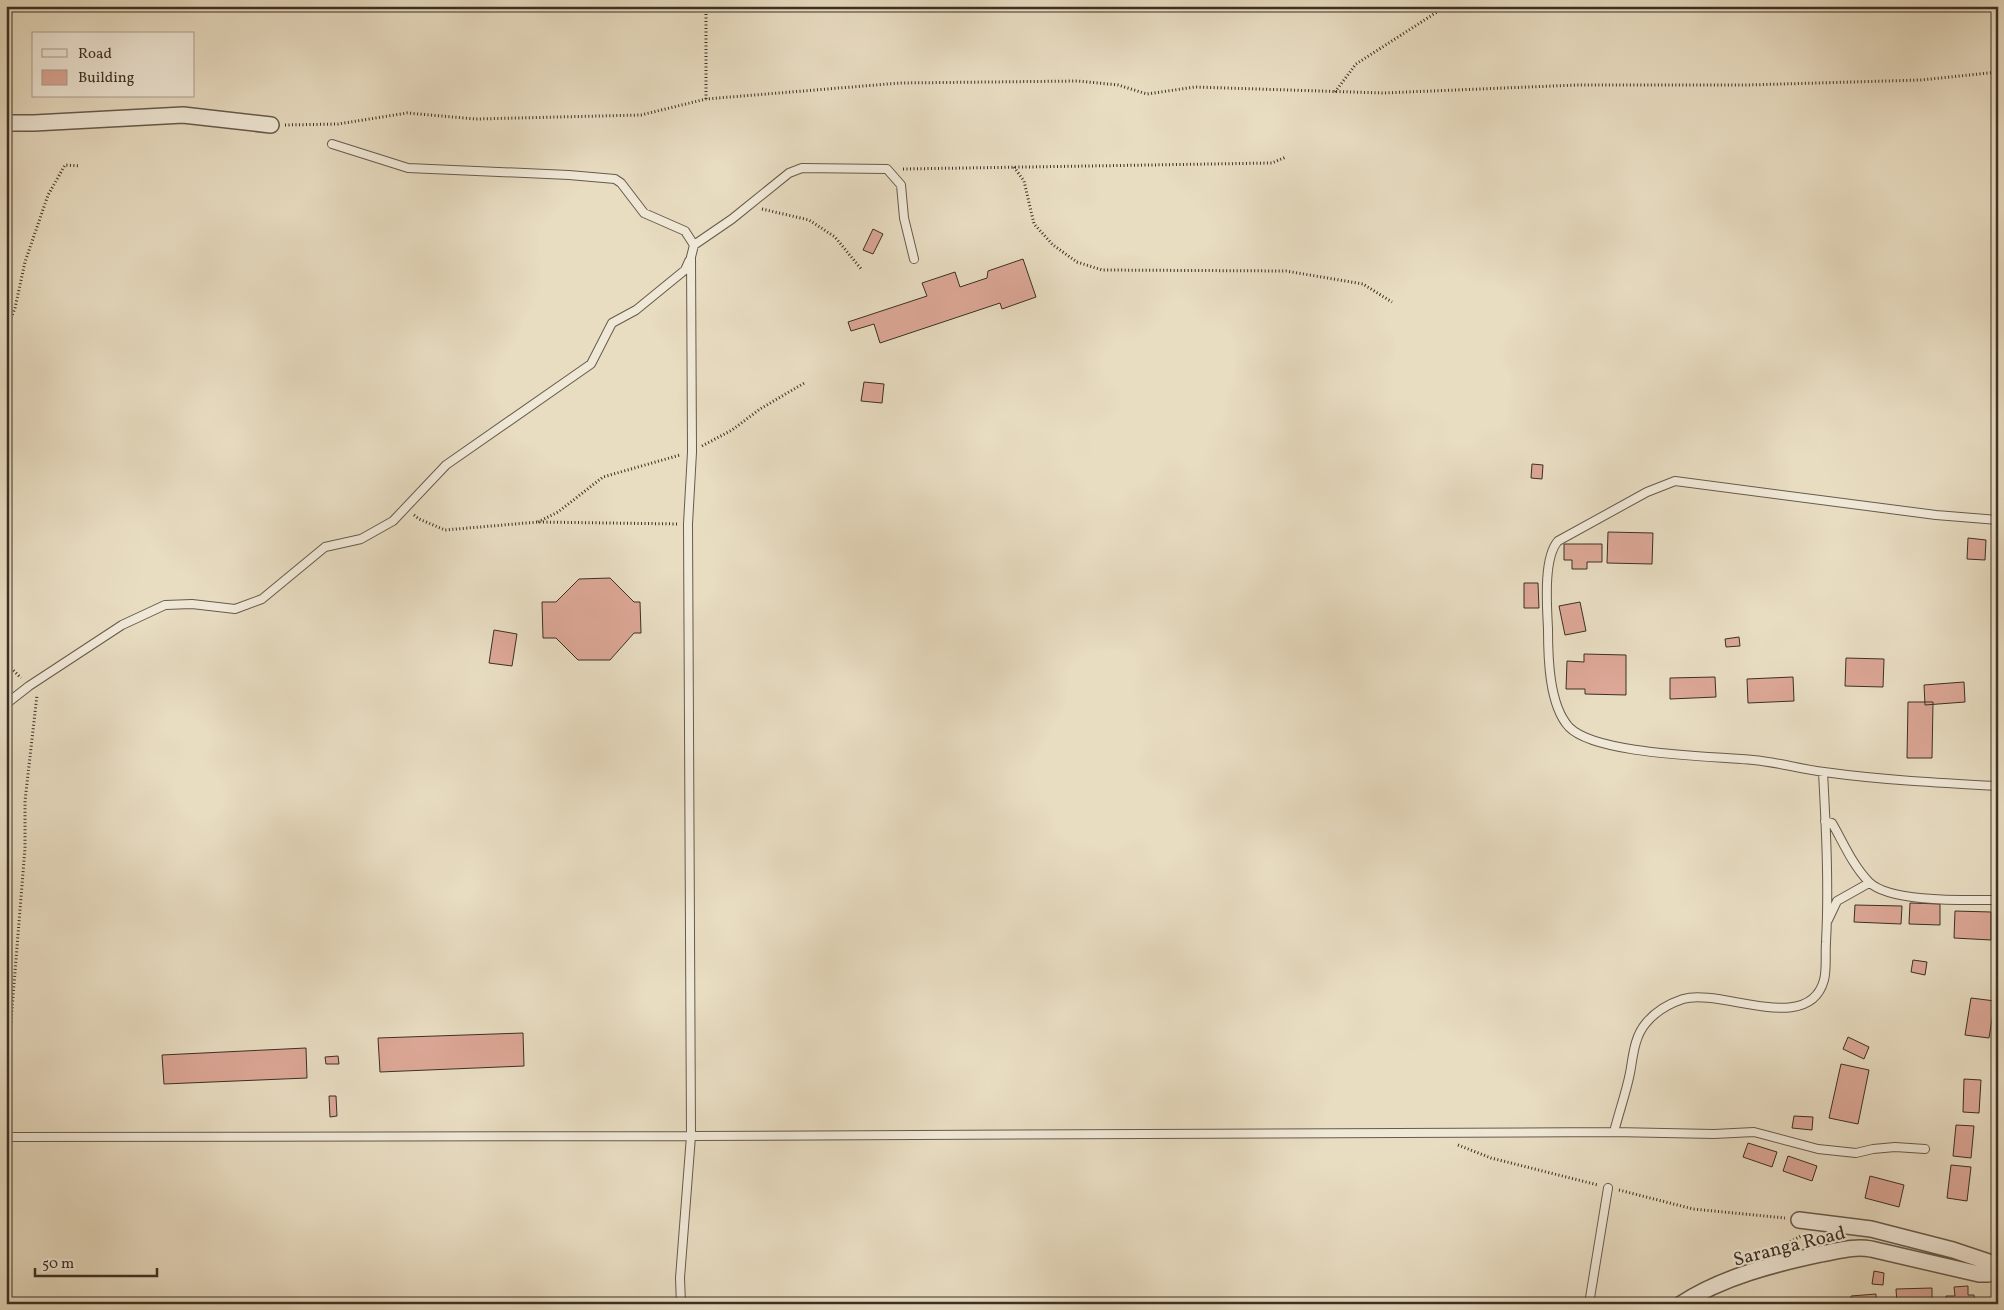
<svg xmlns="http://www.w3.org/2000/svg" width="2004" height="1310" font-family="Vollkorn,serif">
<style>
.building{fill:#dca796;stroke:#3b3024}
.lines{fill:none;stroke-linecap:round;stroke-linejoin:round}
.lane-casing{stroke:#665b4b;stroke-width:10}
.street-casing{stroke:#665b4b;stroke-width:18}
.path{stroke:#3b3024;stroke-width:3;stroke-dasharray:1 2.5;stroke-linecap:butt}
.lane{stroke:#f0e8d7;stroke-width:8}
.street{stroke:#f0e8d7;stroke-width:15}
.labels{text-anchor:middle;stroke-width:4.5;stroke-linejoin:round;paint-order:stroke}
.street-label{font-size:19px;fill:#3b3024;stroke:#f0e8d7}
</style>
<rect width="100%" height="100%" fill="#e8dcc1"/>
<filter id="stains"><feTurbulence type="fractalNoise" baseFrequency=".004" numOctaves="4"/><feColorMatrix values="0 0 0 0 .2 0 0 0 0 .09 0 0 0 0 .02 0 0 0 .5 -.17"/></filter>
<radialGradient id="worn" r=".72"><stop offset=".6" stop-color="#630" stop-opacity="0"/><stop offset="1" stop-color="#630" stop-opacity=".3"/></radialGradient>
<path class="building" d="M873 229 883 234 873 254 863 250Z
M1023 259 1036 297 1002 309 1000 303 880 343 874 324 851 331 848 322 927 296 922 283 955 272 960 287 987 278 988 271Z
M864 382 884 384 882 403 861 401Z
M1532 464 1543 465 1542 479 1531 478Z
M1608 532 1653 533 1652 564 1607 563Z
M1968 538 1986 540 1985 560 1967 559Z
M1564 544H1602V562H1587V569H1572V560H1564Z
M610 578 634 602H640L641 633H634L610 660H578L556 638H543L542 602H556L579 579Z
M1524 583H1538L1539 608H1524Z
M1580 602 1586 631 1565 635 1559 606Z
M494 630 517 634 512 666 489 663Z
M1739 637 1740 646 1726 647 1725 639Z
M1584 654 1626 655V695L1585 694V689H1566L1567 661 1584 662Z
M1846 658 1884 659 1883 687 1845 686Z
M1715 677 1716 697 1670 699V678Z
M1793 677 1794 701 1748 703 1747 679Z
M1964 682 1965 702 1925 705 1924 685Z
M1908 702H1933L1932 758H1907Z
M1910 903 1940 904V925L1909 924Z
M1855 905 1902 906 1901 924 1854 922Z
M1955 911 1991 912V940L1954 938Z
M1913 960 1927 962 1925 975 1911 972Z
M1971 998 1995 1001 1989 1038 1965 1035Z
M523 1033 524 1066 380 1072 378 1038Z
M1848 1037 1869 1047 1864 1059 1843 1049Z
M306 1048 307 1078 164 1084 162 1055Z
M338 1056 339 1064H326L325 1057Z
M1841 1064 1869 1070 1858 1124 1829 1118Z
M1964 1079 1981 1080 1979 1113 1963 1112Z
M329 1096H336L337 1116 330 1117Z
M1794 1116 1813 1117 1812 1130 1792 1128Z
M1956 1125 1974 1126 1971 1158 1953 1156Z
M1748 1143 1777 1152 1772 1167 1743 1157Z
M1788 1156 1817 1166 1812 1181 1783 1171Z
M1951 1165 1971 1167 1967 1201 1947 1198Z
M1870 1176 1904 1185 1899 1207 1865 1198Z
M1874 1271 1884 1273 1883 1285 1872 1284Z
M1968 1286V1295H1974L1975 1304H1947L1946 1296H1955L1954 1287Z
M1932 1288V1304H1897L1896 1289Z
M1876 1294V1304H1851V1296Z"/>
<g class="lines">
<g class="lane-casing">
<path id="lane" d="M332 144 408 168 569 175 615 179 621 183 644 213 685 231 694 245 691 257 692 452 688 524 691 1136 680 1278 681 1304
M694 245 732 219 789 173 802 168 887 169 901 185 904 218 914 259
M1998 520 1936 515 1675 481 1647 492 1558 541C1543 558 1547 606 1548 629 1548 658 1549 705 1569 727 1596 755 1713 756 1753 760 1777 762 1800 769 1824 772 1882 780 1940 783 1998 786
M6 704 29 686 122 625 165 605 192 604 235 609 262 599 325 547 361 539 393 521 446 465 591 364 612 323 636 310 685 270 689 261
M1825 821 1832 823C1843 842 1853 866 1869 882 1890 903 1968 900 1998 900
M1828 920 1837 901 1869 883
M1614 1132C1619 1112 1626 1093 1630 1073 1633 1057 1634 1037 1646 1023 1655 1012 1668 1004 1683 999 1722 988 1809 1036 1824 980 1827 969 1825 954 1826 942 1829 886 1826 828 1823 772
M6 1137 691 1136 1614 1132 1714 1134 1754 1132 1818 1149 1856 1153 1873 1149 1895 1147 1925 1149
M1589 1304 1608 1188"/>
</g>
<g class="street-casing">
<path id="street" d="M6 123H34L183 115 271 125
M1799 1220 1871 1229 1953 1250 1998 1265
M1681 1304C1722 1277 1774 1264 1821 1254 1838 1251 1854 1246 1871 1249L1979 1274H1988L1998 1270"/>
</g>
<path class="path" d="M1335 92 1356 64 1437 12 1440 6
M706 99V6
M285 125 338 124 407 113 476 119 641 115 706 99 900 83 1078 81 1118 85 1147 94 1195 87 1383 93 1577 85H1748L1921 80 1998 72
M1014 167 1024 181 1034 224 1053 245 1077 262 1102 270 1286 271 1363 284 1392 302
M903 169 1272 163 1286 157
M762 209 809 220 835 237 862 270
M6 331 15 308 25 262 48 195 65 165 80 166
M702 446 732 430 760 409 806 382
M6 488 8 531 6 537
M414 515 419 519 445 530 538 522 679 524
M538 522 558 512 603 477 680 455
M6 663 21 678
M9 1127 7 1071 25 848V801L37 695
M1458 1145 1491 1158 1598 1185
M1619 1190 1693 1209 1785 1218
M1784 1245 1801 1236"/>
<use href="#lane" class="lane"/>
<use href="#street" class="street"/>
</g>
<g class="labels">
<g class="street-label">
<text transform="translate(1789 1245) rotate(-14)" y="7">Saranga Road</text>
</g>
</g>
<rect width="2004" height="1310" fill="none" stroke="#e8dcc1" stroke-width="25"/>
<rect x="8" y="8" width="1989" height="1295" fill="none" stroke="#3b3024" stroke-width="2.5"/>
<rect x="12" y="12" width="1979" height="1285" fill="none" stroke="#3b3024"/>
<rect x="32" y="32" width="162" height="65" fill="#f0e8d7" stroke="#a89e8f"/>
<rect x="42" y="49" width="25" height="8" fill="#f0e8d7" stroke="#a89e8f"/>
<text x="78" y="58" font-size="15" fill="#3b3024">Road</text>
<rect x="42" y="70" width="25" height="15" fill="#dca796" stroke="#a89e8f"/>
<text x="78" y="82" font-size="15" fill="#3b3024">Building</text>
<path d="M35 1268v8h122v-8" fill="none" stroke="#3b3024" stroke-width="2.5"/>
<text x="42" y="1268" font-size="15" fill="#3b3024" stroke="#f0e8d7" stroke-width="4" paint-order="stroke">50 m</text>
<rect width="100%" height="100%" filter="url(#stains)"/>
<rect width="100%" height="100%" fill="url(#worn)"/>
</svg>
